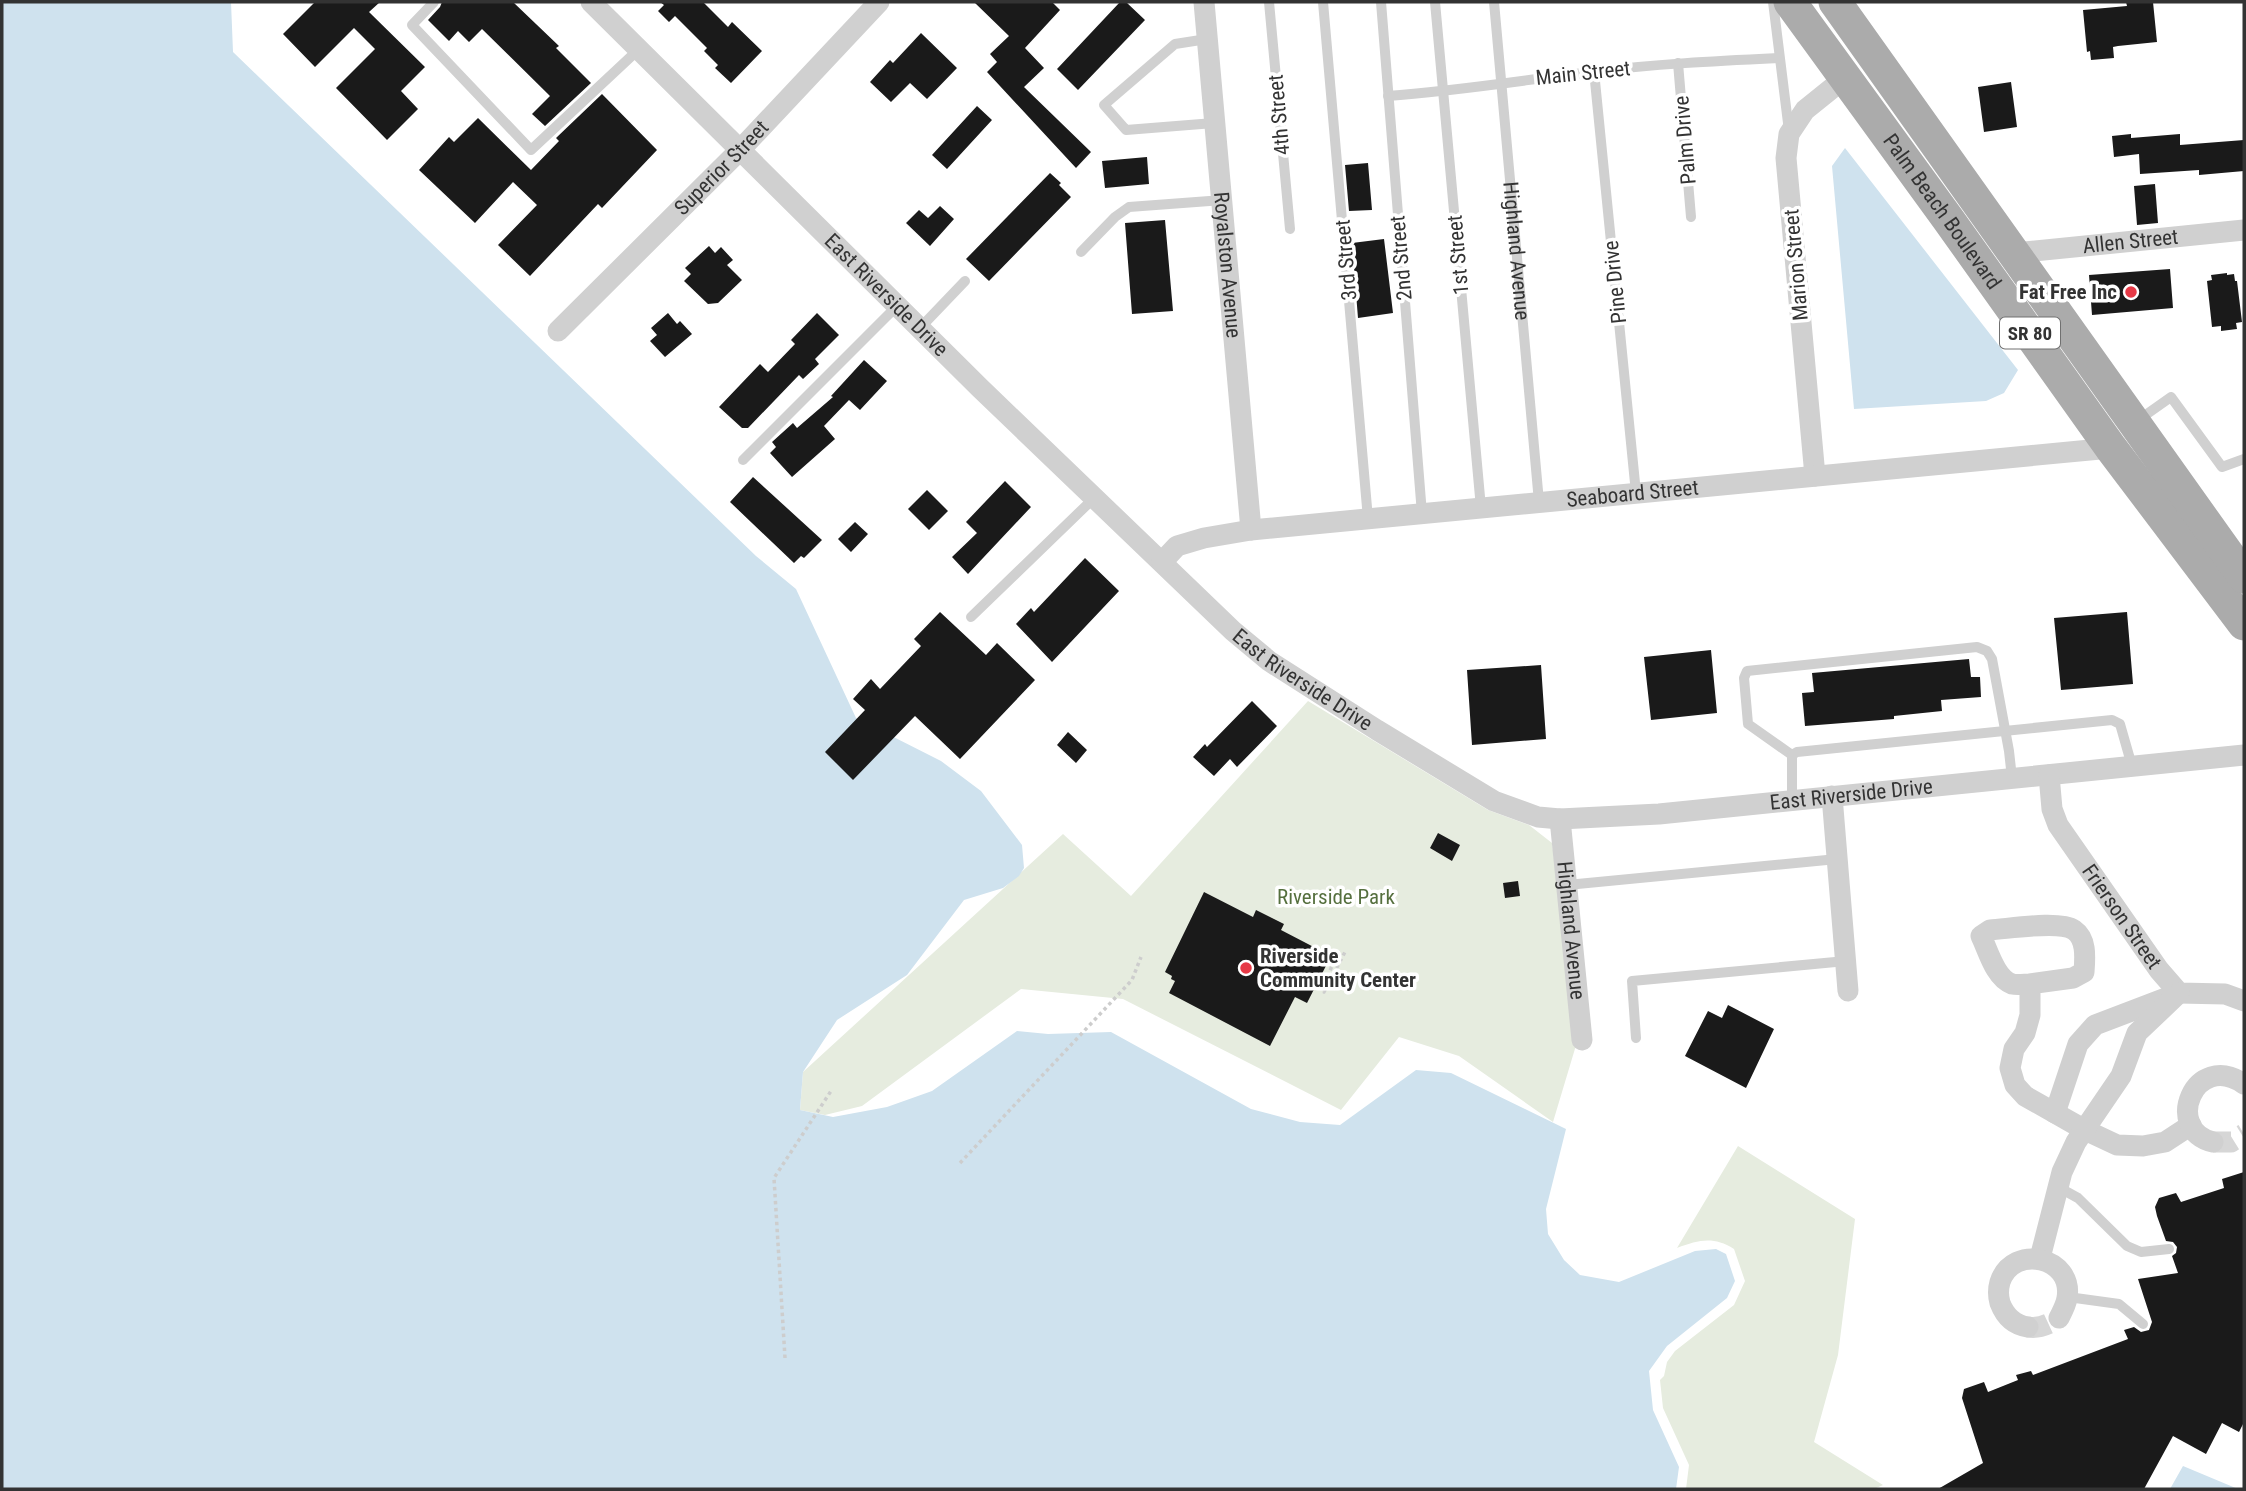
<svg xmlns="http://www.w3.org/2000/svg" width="2246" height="1491" font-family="'Roboto Condensed',sans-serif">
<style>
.green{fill:#e6ecdf}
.water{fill:#cfe2ee}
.building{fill:#1a1a1a}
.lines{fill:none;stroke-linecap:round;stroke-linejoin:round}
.street-tunnel{stroke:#d6d6d6;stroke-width:21;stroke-dasharray:21 10;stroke-linecap:butt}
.path{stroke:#cdcdcd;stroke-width:3.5;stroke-dasharray:3.5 3.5;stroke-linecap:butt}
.lane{stroke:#d0d0d0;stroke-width:10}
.street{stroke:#d0d0d0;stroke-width:21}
.primary{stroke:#ababab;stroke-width:33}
.poi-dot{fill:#e63946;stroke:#fff;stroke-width:2.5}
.labels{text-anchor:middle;stroke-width:7;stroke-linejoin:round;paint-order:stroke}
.shield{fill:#fff;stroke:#707070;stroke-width:2}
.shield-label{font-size:19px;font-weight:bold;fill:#333}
.street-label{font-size:21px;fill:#333;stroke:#fff}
.poi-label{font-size:21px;font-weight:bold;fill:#333;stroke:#fff;text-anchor:end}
.park-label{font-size:21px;fill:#56703f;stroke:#fff}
</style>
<rect width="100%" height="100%" fill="#fff"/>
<path class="green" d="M1308 701 1488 810 1529 825 1552 843 1577 1042 1553 1122 1459 1056 1399 1037 1341 1110 1123 999 1021 989 862 1106 825 1115 800 1110 803 1072 1063 834 1131 896Z
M1738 1146 1855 1219 1838 1355 1814 1442 1883 1485 1874 1489H1686L1689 1465 1663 1408 1660 1380 1664 1376 1667 1362 1675 1351 1734 1305 1745 1281 1734 1249C1713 1236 1699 1240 1677 1248Z"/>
<path class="water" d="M2 2H231L233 52 756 556 796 589 856 718 941 761 981 791 1022 845 1024 868 1019 876 1003 888 964 900 907 975 837 1020 803 1072 800 1110 833 1117 887 1107 932 1091 1017 1031 1048 1034 1111 1032 1251 1109 1300 1122 1340 1125 1416 1070 1451 1073 1566 1129 1546 1209 1548 1234 1564 1260 1580 1275 1619 1282 1695 1251 1716 1249 1726 1254 1735 1281 1727 1298 1667 1346 1649 1371 1653 1410 1679 1467 1676 1489H2Z
M1845 148 2018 370 2004 393 1986 401 1854 409 1832 166Z
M2183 1466 2238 1489H2170Z"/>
<path class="building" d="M315 2H380L369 12 425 67 401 91 418 109 387 140 336 88 375 49 354 28 315 67 283 34Z
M442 2H513L559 46 556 48 591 83 545 126 532 114 550 96 482 29 469 42 458 31 449 41 428 20 440 7Z
M660 2H703L728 27 732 22 762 51 731 83 715 68 718 65 704 51 707 48 675 16 669 22 658 11 664 5Z
M974 2H1052L1060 10 1025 48 1044 68 1024 87 1091 152 1076 168 987 72 997 62 990 54 1009 36Z
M1120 2H1126L1145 20 1078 90 1057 69Z
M2126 2H2153L2157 42 2118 46 2113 47 2114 58 2091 60 2090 51 2087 52 2083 10 2127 6Z
M921 33 957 68 927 99 910 83 891 102 870 82 890 60 893 63Z
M2011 82 2017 127 1984 132 1978 87Z
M602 94 657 150 602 208 598 204 530 276 498 245 537 205 513 182 475 223 419 170 449 137 454 142 478 118 531 170 559 141 556 138Z
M977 106 992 120 947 169 932 155Z
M2131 134V138L2180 134V145L2244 140V171L2199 175V170L2140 174 2139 154 2114 157 2112 136Z
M1147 157 1149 184 1105 188 1102 161Z
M1368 163 1372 210 1349 211 1345 165Z
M1050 173 1061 183 1059 185 1071 197 989 281 966 259Z
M2155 184 2158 223 2137 225 2134 186Z
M940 206 954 219 930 246 906 223 919 210 928 218Z
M1165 220 1173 311 1132 314 1125 223Z
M1384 239 1393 313 1358 318 1352 243Z
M709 246 715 253 721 247 733 260 727 265 742 280 718 303 708 304 684 281 691 274 685 268Z
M2170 269 2173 308 2092 315 2089 275Z
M2227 273V275L2234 274 2235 281H2237L2242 322 2236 323 2237 329 2221 331V326L2212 327 2207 281 2212 280 2211 275Z
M668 313 677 324 680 321 692 334 665 357 650 341 657 335 651 328Z
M817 313 839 335 815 359 819 364 803 379 799 375 748 428H742L719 407 760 364 768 372 795 344 791 340Z
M864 360 887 381 860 410 849 400 824 426 835 439 792 477 770 453 776 447 772 442 793 423 797 428 833 397 831 396Z
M753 477 822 540 804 558 801 556 794 563 730 502Z
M1005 481 1031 507 968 574 952 557 977 533 966 522Z
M927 490 948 511 929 530 908 509Z
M855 522 868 534 851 552 838 539Z
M1085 558 1119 591 1052 662 1016 624 1031 608 1034 612Z
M940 612 986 655 997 643 1035 680 960 759 915 716 853 780 825 752 865 710 853 699 871 679 880 689 921 646 914 639Z
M2127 612 2133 684 2061 690 2054 618Z
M1711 650 1717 713 1651 720 1644 657Z
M1969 659 1971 677H1980L1981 697 1941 700 1942 711 1894 716V719L1805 726 1802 693 1814 692 1812 673Z
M1541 665 1546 739 1472 745 1467 670Z
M1252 701 1277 726 1237 767 1230 759 1214 776 1193 757 1205 744 1207 747Z
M1068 732 1087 750 1076 763 1057 745Z
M1438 833 1460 845 1452 861 1430 848Z
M1518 881 1520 896 1505 898 1503 883Z
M1204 892 1253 917 1256 910 1284 924 1281 930 1331 956 1307 1003 1295 997 1270 1046 1169 993 1175 981 1171 979 1172 976 1165 972Z
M1728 1005 1774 1029 1746 1088 1685 1056 1708 1011 1722 1018Z
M2244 1172V1422L2239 1432 2222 1423 2206 1454 2173 1436 2144 1489H1938L1983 1463 1962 1398 1964 1389 1984 1382 1988 1392 2018 1380 2016 1375 2031 1371 2033 1375 2128 1339 2124 1330 2134 1327 2141 1332 2149 1330 2152 1322 2138 1279 2178 1273 2172 1256 2176 1253 2177 1247 2173 1242 2166 1241 2157 1216 2155 1207 2159 1198 2176 1193 2181 1202 2224 1188 2222 1179Z"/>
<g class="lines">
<path class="street-tunnel" d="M2213 1142H2231L2244 1134
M2028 1327C2040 1329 2049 1324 2059 1318"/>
<path class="path" d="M1327 963 1332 966 1321 990 1324 992 1345 952
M960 1163 1132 980 1141 957
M785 1358 774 1178 831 1091"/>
<g class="lane">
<path d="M434 2 412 25 531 150 638 50"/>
<path d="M1269 2 1290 229"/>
<path d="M1323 2 1368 519"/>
<path d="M1381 2 1422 514"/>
<path d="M1435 2 1481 508"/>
<path id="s1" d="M1494 2 1539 502"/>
<path d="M1773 2 1789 131"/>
<path d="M1207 39 1175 44 1104 105 1126 130 1214 123"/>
<path d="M1678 63 1691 217"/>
<path d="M1594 71 1636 493"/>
<path d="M1388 96C1456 91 1524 80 1591 72 1654 64 1716 61 1779 58"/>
<path d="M1081 252 1115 217 1129 207 1223 200"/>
<path d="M921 327 965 281"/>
<path d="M2137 421 2171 397 2222 467 2244 459"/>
<path d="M743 460 898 305"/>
<path d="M971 617 1093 499"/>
<path d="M1792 755 1748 724 1744 678 1747 671 1977 647 1987 651 1992 659 2009 751 2012 778"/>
<path d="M1792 800V755L1797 752 2112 720 2120 724 2132 766"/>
<path d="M1567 885 1837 859"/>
<path d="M1636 1038 1632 981 1846 961"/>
<path d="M2058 1187 2078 1198 2127 1246 2141 1252 2169 1249"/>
<path d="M2068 1297 2119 1304 2143 1324"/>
</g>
<g class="street">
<path id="s2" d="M591 2 980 388 1233 631 1269 661 1377 730 1494 801 1538 817 1560 819 1659 814 2244 755"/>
<path id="s3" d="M1204 2 1251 530"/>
<path id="s4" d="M2015 253 2244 230"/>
<path id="s5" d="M558 331 740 150 879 2"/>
<path d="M1815 476 1786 158 1789 134 1805 110 1846 77"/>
<path id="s6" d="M1162 562 1177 546 1204 538 1251 530 2111 448"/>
<path id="s7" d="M2049 775 2052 809 2058 825 2159 970 2179 993 2225 994 2244 1001"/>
<path d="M1832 796 1848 991"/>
<path id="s8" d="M1560 819 1582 1040"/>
<path d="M2030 984C2025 984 2017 985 2012 984 1995 978 1988 950 1981 936L1990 930C2008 929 2059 920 2074 930 2087 939 2085 958 2084 972L2073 978 2030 984V1015L2025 1033 2014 1049 2010 1068 2015 1085 2025 1096 2085 1130 2117 1145 2143 1146 2165 1142 2191 1125"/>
<path d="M2055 1113 2078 1044 2095 1025 2171 996"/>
<path d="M2213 1142C2163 1130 2194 1050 2244 1084"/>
<path d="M2040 1258 2062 1172 2076 1142 2121 1076 2137 1033 2179 993"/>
<path d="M2028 1327C2014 1325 2005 1316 2000 1303 1998 1296 1998 1289 2000 1282 2013 1243 2074 1257 2067 1298 2066 1305 2062 1312 2059 1318"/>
</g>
<g class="primary">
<path id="s9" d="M1790 2 1948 219 2111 448 2244 624"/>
<path d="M1835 2 2244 577"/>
</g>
</g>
<g class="poi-dot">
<circle cx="2131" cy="292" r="7"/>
<circle cx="1246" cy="968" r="7"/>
</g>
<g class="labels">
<rect class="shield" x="2000" y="317.5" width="60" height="31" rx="5"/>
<g class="shield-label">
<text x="2030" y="340">SR 80</text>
</g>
<g class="street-label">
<text transform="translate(1583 73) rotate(-6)" y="7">Main Street</text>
<text transform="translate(1279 115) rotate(-95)" y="7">4th Street</text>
<text transform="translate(1685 140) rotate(-95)" y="7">Palm Drive</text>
<text dy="7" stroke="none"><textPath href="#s5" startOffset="231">Superior Street</textPath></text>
<text dy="7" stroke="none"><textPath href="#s9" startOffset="259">Palm Beach Boulevard</textPath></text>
<text dy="7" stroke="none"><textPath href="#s4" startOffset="116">Allen Street</textPath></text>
<text dy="7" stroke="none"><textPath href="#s1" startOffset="250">Highland Avenue</textPath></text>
<text transform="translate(1458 255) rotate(-95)" y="7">1st Street</text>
<text transform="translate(1401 258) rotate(-95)" y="7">2nd Street</text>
<text transform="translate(1346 260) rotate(-95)" y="7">3rd Street</text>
<text transform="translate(1796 265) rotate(-95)" y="7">Marion Street</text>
<text dy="7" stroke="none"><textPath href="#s3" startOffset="264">Royalston Avenue</textPath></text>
<text transform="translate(1615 282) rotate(-96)" y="7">Pine Drive</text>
<text dy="7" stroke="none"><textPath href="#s2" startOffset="416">East Riverside Drive</textPath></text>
<text dy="7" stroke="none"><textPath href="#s6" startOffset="481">Seaboard Street</textPath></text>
<text dy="7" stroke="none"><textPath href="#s2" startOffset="984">East Riverside Drive</textPath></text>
<text dy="7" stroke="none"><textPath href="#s2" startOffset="1572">East Riverside Drive</textPath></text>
<text dy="7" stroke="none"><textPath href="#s7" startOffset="163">Frierson Street</textPath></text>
<text dy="7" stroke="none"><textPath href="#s8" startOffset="112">Highland Avenue</textPath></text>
</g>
<g class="poi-label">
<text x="2117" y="299">Fat Free Inc</text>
<text x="1260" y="963" text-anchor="start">Riverside<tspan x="1260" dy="24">Community Center</tspan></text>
</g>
<g class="park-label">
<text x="1336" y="904">Riverside Park</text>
</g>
</g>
<rect width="2246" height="1491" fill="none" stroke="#333333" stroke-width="7"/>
</svg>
